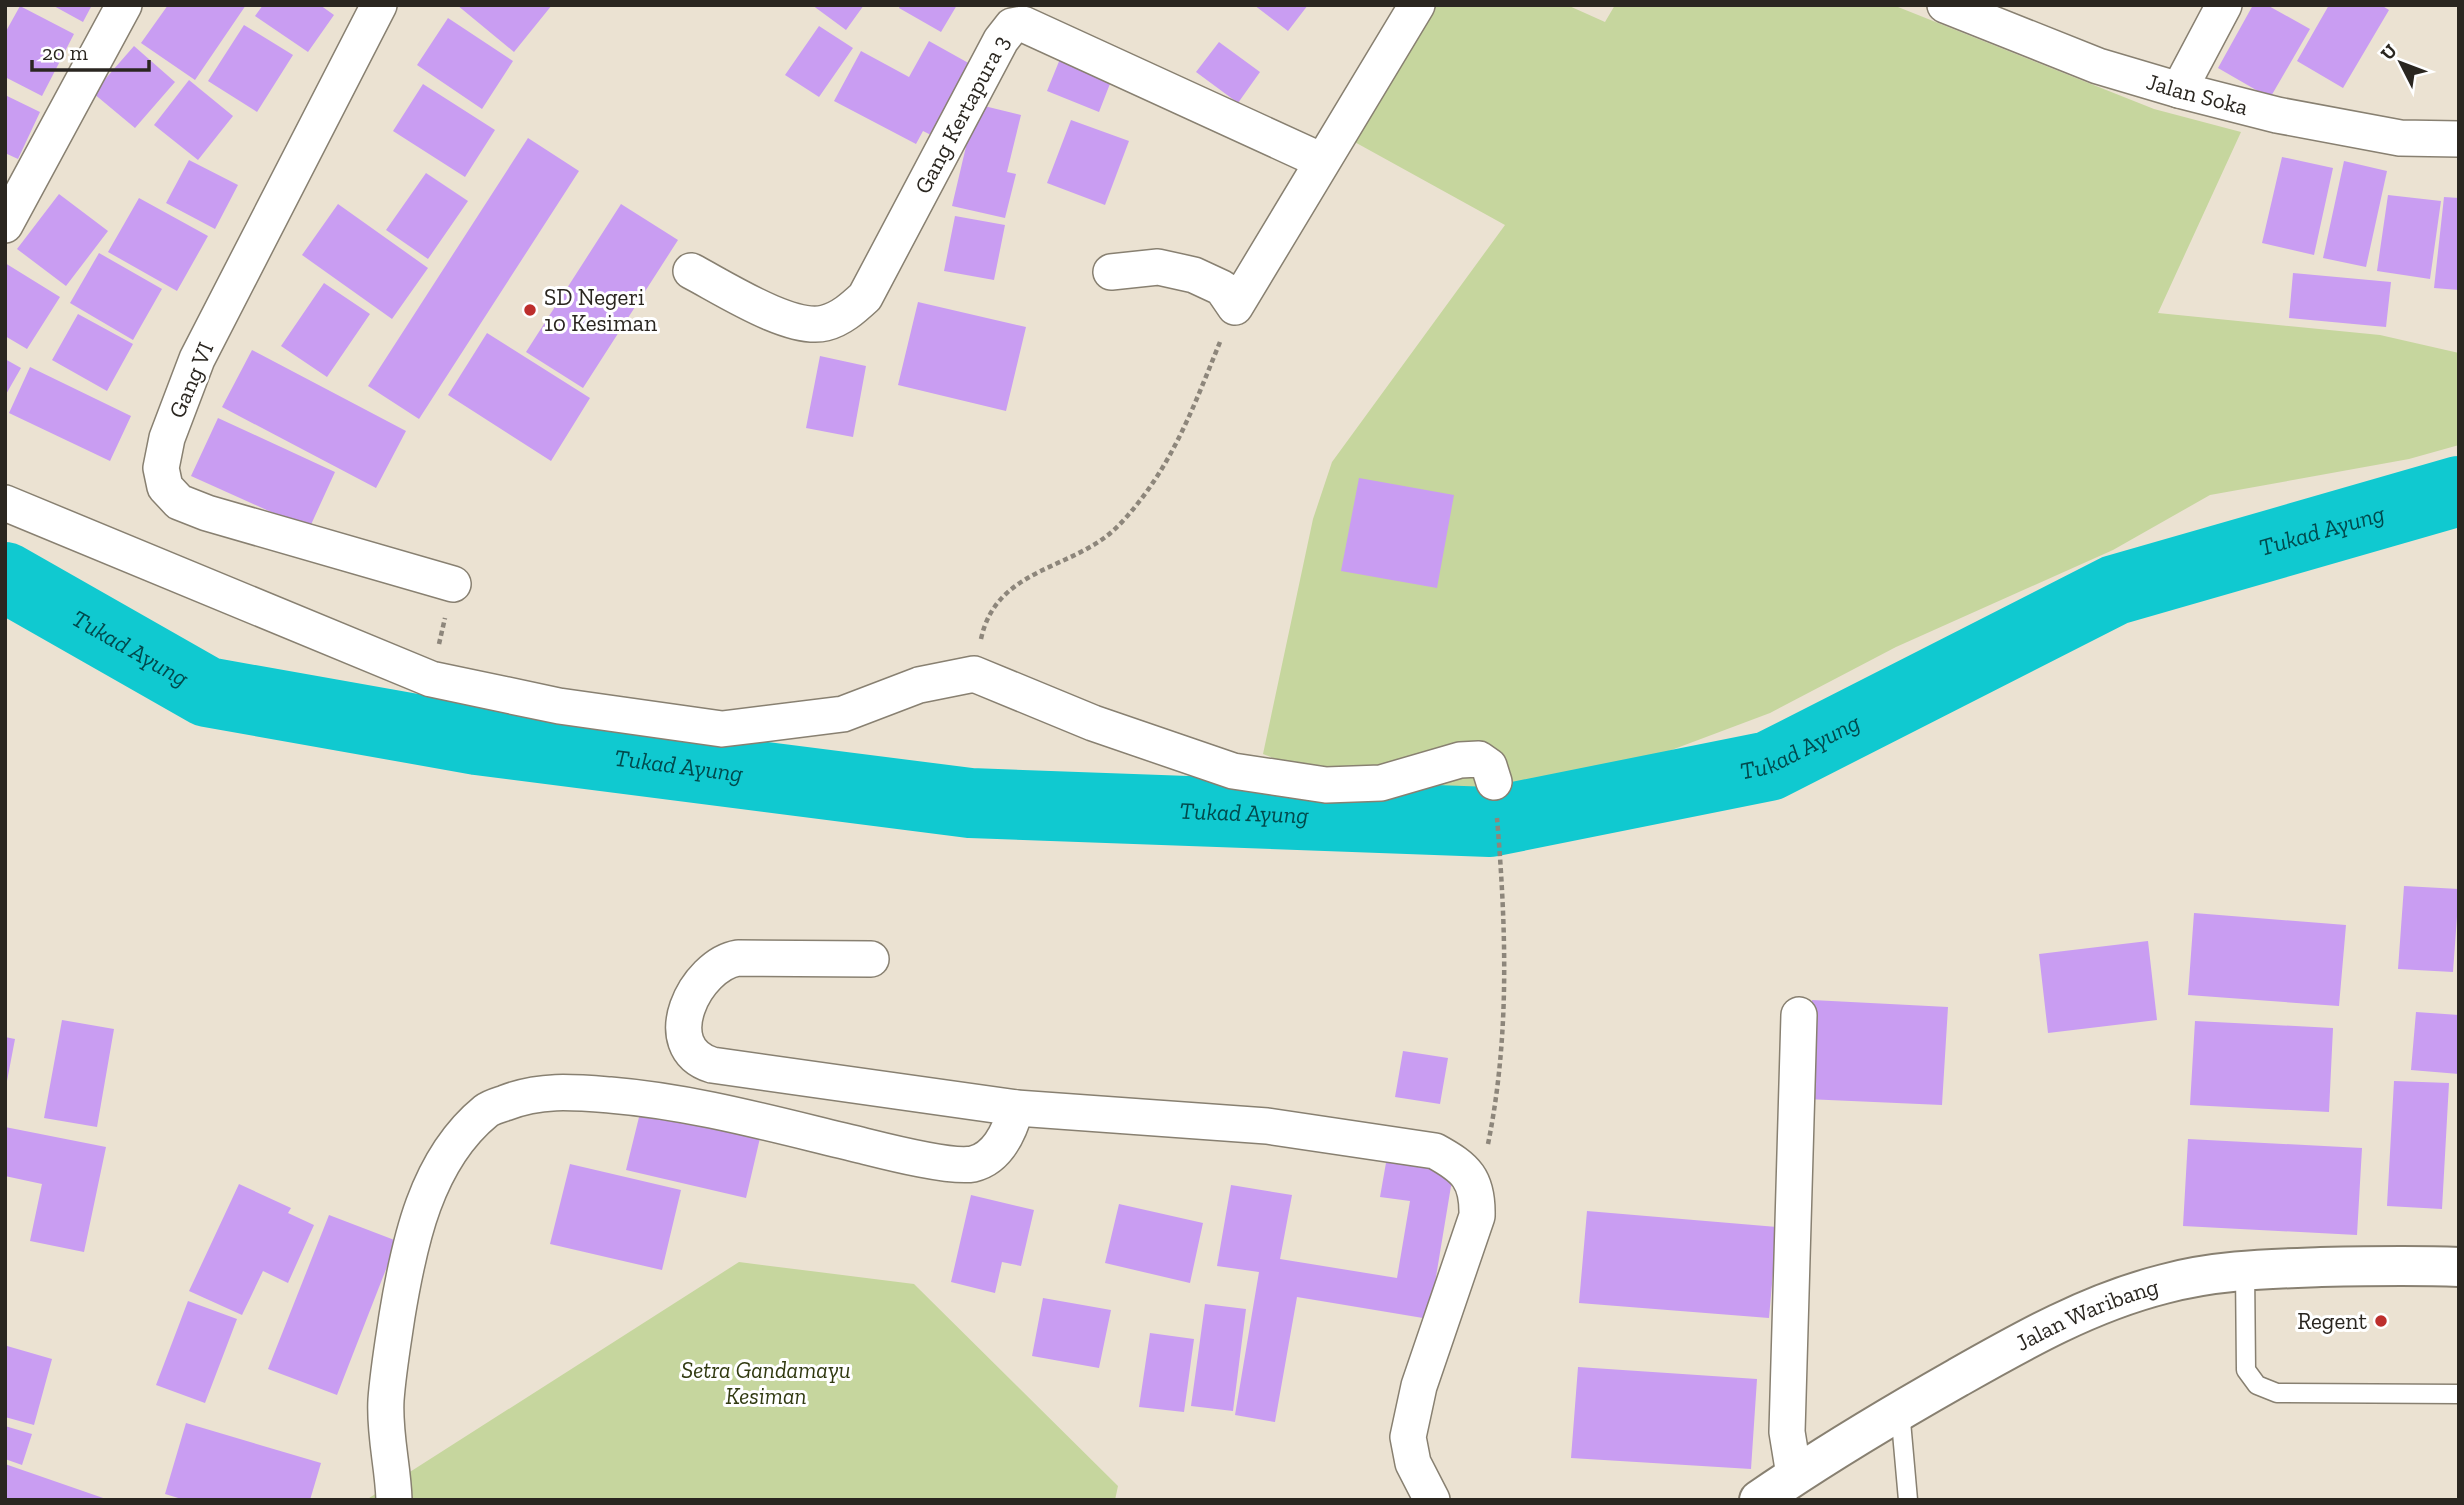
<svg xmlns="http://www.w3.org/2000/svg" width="2464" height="1505" font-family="'Zilla Slab',serif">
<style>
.green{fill:#c6d69e}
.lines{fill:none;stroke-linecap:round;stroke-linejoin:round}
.river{stroke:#10c9d0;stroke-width:70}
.building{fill:#c99df2}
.service-casing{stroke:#888071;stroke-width:21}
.minor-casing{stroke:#888071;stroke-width:38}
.tertiary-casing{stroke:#888071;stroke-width:42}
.path{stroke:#8d867b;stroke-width:4.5;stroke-dasharray:5 3.5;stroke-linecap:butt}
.service{stroke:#fff;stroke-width:18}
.minor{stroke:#fff;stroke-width:35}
.tertiary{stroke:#fff;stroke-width:38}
.poi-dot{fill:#bd2e2c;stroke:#fff;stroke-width:2.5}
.labels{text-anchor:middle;stroke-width:6;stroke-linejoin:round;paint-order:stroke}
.street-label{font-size:23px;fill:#2a2620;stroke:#fff}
.poi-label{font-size:23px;fill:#2a2620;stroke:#fff;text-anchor:start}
.park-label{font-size:23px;font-style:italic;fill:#313a11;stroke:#fff}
.water-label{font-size:24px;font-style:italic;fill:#004a4d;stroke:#fff}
</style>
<rect width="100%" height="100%" fill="#ebe2d2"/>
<path class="green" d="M1436 5H1567L1605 22 1615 5H1893L2154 109 2241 132 2158 313 2380 335 2459 353V445L2409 459 2210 495 2113 550 1896 647 1770 713 1597 778 1473 790 1315 774 1263 754 1313 519 1332 462 1505 225 1351 140Z
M739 1262 914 1284 1118 1486 1115 1500H366Z"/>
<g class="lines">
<path class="river" id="s1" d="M5 577 207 692 477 740 970 803 1490 822 1769 766 2115 590 2459 491"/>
</g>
<path class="building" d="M52 5H92L83 22Z
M168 5H246L195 80 141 43Z
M263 5H320L334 15 308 52 255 16Z
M457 5H552L514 52Z
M812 5H864L846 30Z
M900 5H957L941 32 899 8Z
M1254 5H1308L1288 31Z
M2253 5H2267L2310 29 2270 98 2218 68Z
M2329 5H2381L2389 10 2343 88 2297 61Z
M20 6 74 34 42 96 5 77V33Z
M448 18 513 61 482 109 417 65Z
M244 25 293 55 257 112 208 81Z
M819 26 853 48 819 97 785 75Z
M929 41 972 65 933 136 923 131 916 144 834 101 861 51 909 77Z
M1219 42 1260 72 1238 103 1196 72Z
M134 46 175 82 135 128 93 93Z
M1062 54 1113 76 1099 112 1047 91Z
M189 80 233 116 198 160 154 125Z
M423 84 495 130 465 177 393 131Z
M5 95 40 112 18 159 5 153Z
M976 104 1021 115 1007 172 1016 174 1005 218 952 206Z
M1071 120 1129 141 1105 205 1047 183Z
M528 138 579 171 419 419 368 386Z
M2282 157 2333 168 2314 255 2262 243Z
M189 160 238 185 215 229 166 203Z
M2344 161 2387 171 2366 267 2323 258Z
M426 173 468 201 428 259 386 230Z
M59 194 108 231 66 286 17 249Z
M2388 195 2441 201 2430 279 2377 271Z
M2444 197 2459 198V290L2434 288Z
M139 198 208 236 177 291 108 252Z
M338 204 428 268 392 319 302 255Z
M621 204 678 240 583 388 526 352Z
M955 216 1005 225 994 280 944 271Z
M99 253 162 289 133 340 70 303Z
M5 263 60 297 27 349 5 336Z
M2293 273 2391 282 2386 327 2289 318Z
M324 283 370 314 327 377 281 346Z
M918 302 1026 327 1006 411 898 385Z
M78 314 133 344 107 391 52 360Z
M487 333 590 398 551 461 448 395Z
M252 350 406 431 376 488 222 407Z
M820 356 866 366 853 437 806 428Z
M5 359 21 368 5 396Z
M30 367 131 416 110 461 9 413Z
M218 418 335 472 309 529 191 476Z
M1359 478 1454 495 1437 588 1341 571Z
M2404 886 2459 889 2453 972 2398 969Z
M2194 913 2346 925 2339 1006 2188 995Z
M2148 941 2157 1020 2048 1033 2039 954Z
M1812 1000 1948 1007 1942 1105 1806 1099Z
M2416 1012 2459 1015V1074L2411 1070Z
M62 1020 114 1029 97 1127 44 1118Z
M2195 1021 2333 1028 2329 1112 2190 1105Z
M5 1037 15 1039 7 1081H5Z
M1403 1051 1448 1058 1440 1104 1395 1097Z
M2394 1081 2449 1083 2442 1209 2387 1206Z
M641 1109 760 1138 746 1198 626 1170Z
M5 1127 106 1147 84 1252 30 1241 42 1184 5 1176Z
M2188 1139 2362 1148 2357 1235 2183 1226Z
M1387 1157 1454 1168 1429 1319 1297 1297 1275 1422 1235 1415 1259 1272 1217 1266 1231 1185 1292 1195 1280 1259 1397 1278 1410 1201 1380 1197Z
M570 1164 681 1190 662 1270 550 1244Z
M239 1184 291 1208 288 1213 314 1225 288 1283 263 1271 242 1315 189 1291Z
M971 1195 1034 1210 1021 1266 1002 1262 995 1293 951 1282Z
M1119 1204 1203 1223 1190 1283 1105 1263Z
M1587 1211 1777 1227 1769 1318 1579 1303Z
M329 1215 397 1241 337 1395 268 1369Z
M1043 1298 1111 1310 1099 1368 1032 1356Z
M188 1301 237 1319 205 1403 156 1385Z
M1205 1304 1246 1309 1233 1411 1191 1406Z
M1150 1333 1194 1339 1184 1412 1139 1407Z
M7 1346 52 1359 34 1425 5 1417Z
M1578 1367 1757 1379 1751 1469 1571 1458Z
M186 1423 321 1463 310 1500H185L165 1494Z
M5 1426 32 1434 22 1465 5 1459Z
M5 1464 106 1499V1500H5Z"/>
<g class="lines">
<g class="service-casing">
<path id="service" d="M2245 1269 2246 1370 2257 1385 2277 1393 2459 1394
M1900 1410 1908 1500"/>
</g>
<g class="minor-casing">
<g id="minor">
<path d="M379 5 197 359 167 438 161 468 165 487 179 502 207 513 453 584"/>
<path id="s2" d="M1945 5 2098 66 2179 90 2277 115 2400 138 2459 139"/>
<path d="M2179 90 2224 5"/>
<path d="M5 225 124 5"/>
<path id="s3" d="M691 271C722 287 791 332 825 323 841 319 853 308 865 297L1001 40 1012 26 1023 24 1322 161"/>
<path d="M1111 272 1158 267 1194 275 1222 288 1235 307 1417 5"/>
<path d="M5 503 431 679 559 706 722 729 843 714 919 685 974 674 1093 723 1233 771 1326 785 1381 783 1460 760 1479 759 1489 766 1494 782"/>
<path d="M871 959 738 958C695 965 655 1047 712 1065L1016 1108 1267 1126 1435 1151C1466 1168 1478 1179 1477 1216L1419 1386 1408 1437 1413 1463 1432 1500"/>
<path d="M1794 1475 1787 1432 1799 1015"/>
<path d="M394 1500C393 1466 384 1434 386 1400 388 1372 393 1343 397 1316 409 1243 426 1160 486 1111 491 1107 499 1105 505 1103 540 1089 573 1092 610 1095 696 1102 779 1126 864 1146 888 1152 951 1168 973 1164 998 1158 1010 1130 1016 1108"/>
</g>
</g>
<g class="tertiary-casing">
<g id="tertiary">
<path id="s4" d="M1759 1500C1823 1456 1890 1416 1957 1378 2024 1340 2089 1303 2164 1284 2215 1270 2268 1269 2321 1267 2367 1266 2413 1265 2459 1267"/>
</g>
</g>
<path class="path" d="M981 639C997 565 1076 571 1120 524 1171 470 1193 408 1220 342
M439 644 445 618
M1488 1144C1510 1036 1506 927 1497 818"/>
<use href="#service" class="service"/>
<use href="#minor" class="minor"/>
<use href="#tertiary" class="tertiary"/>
</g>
<g class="poi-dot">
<circle cx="530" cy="310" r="7"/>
<circle cx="2381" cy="1321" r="7"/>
</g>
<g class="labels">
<g class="street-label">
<text dy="8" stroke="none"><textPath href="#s2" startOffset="268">Jalan Soka</textPath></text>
<text dy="8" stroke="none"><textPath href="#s3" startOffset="401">Gang Kertapura 3</textPath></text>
<text transform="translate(191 380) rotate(-67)" y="8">Gang VI</text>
<text dy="8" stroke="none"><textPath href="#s4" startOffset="378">Jalan Waribang</textPath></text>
</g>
<g class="poi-label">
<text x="544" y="305">SD Negeri<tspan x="544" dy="26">10 Kesiman</tspan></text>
<text x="2367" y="1329" text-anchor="end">Regent</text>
</g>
<g class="park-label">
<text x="766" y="1378">Setra Gandamayu<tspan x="766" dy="26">Kesiman</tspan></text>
</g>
<g class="water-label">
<text dy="8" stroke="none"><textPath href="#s1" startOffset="2412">Tukad Ayung</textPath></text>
<text dy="8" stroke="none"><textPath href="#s1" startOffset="144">Tukad Ayung</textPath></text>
<text dy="8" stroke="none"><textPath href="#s1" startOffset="1844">Tukad Ayung</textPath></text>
<text dy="8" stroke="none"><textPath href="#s1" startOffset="710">Tukad Ayung</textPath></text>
<text dy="8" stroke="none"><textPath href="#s1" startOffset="1278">Tukad Ayung</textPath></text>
</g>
</g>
<rect width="2464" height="1505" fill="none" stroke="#2a2620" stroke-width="14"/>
<g transform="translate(2401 63) rotate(312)" stroke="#ffffff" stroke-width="5" paint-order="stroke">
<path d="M0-5L12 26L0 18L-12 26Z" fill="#2a2620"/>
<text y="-10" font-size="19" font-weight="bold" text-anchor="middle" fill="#2a2620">U</text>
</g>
<path d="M32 60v10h117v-10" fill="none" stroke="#2a2620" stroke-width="3.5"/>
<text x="42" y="60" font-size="21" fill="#2a2620" stroke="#ffffff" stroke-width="5" paint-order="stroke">20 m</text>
</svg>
